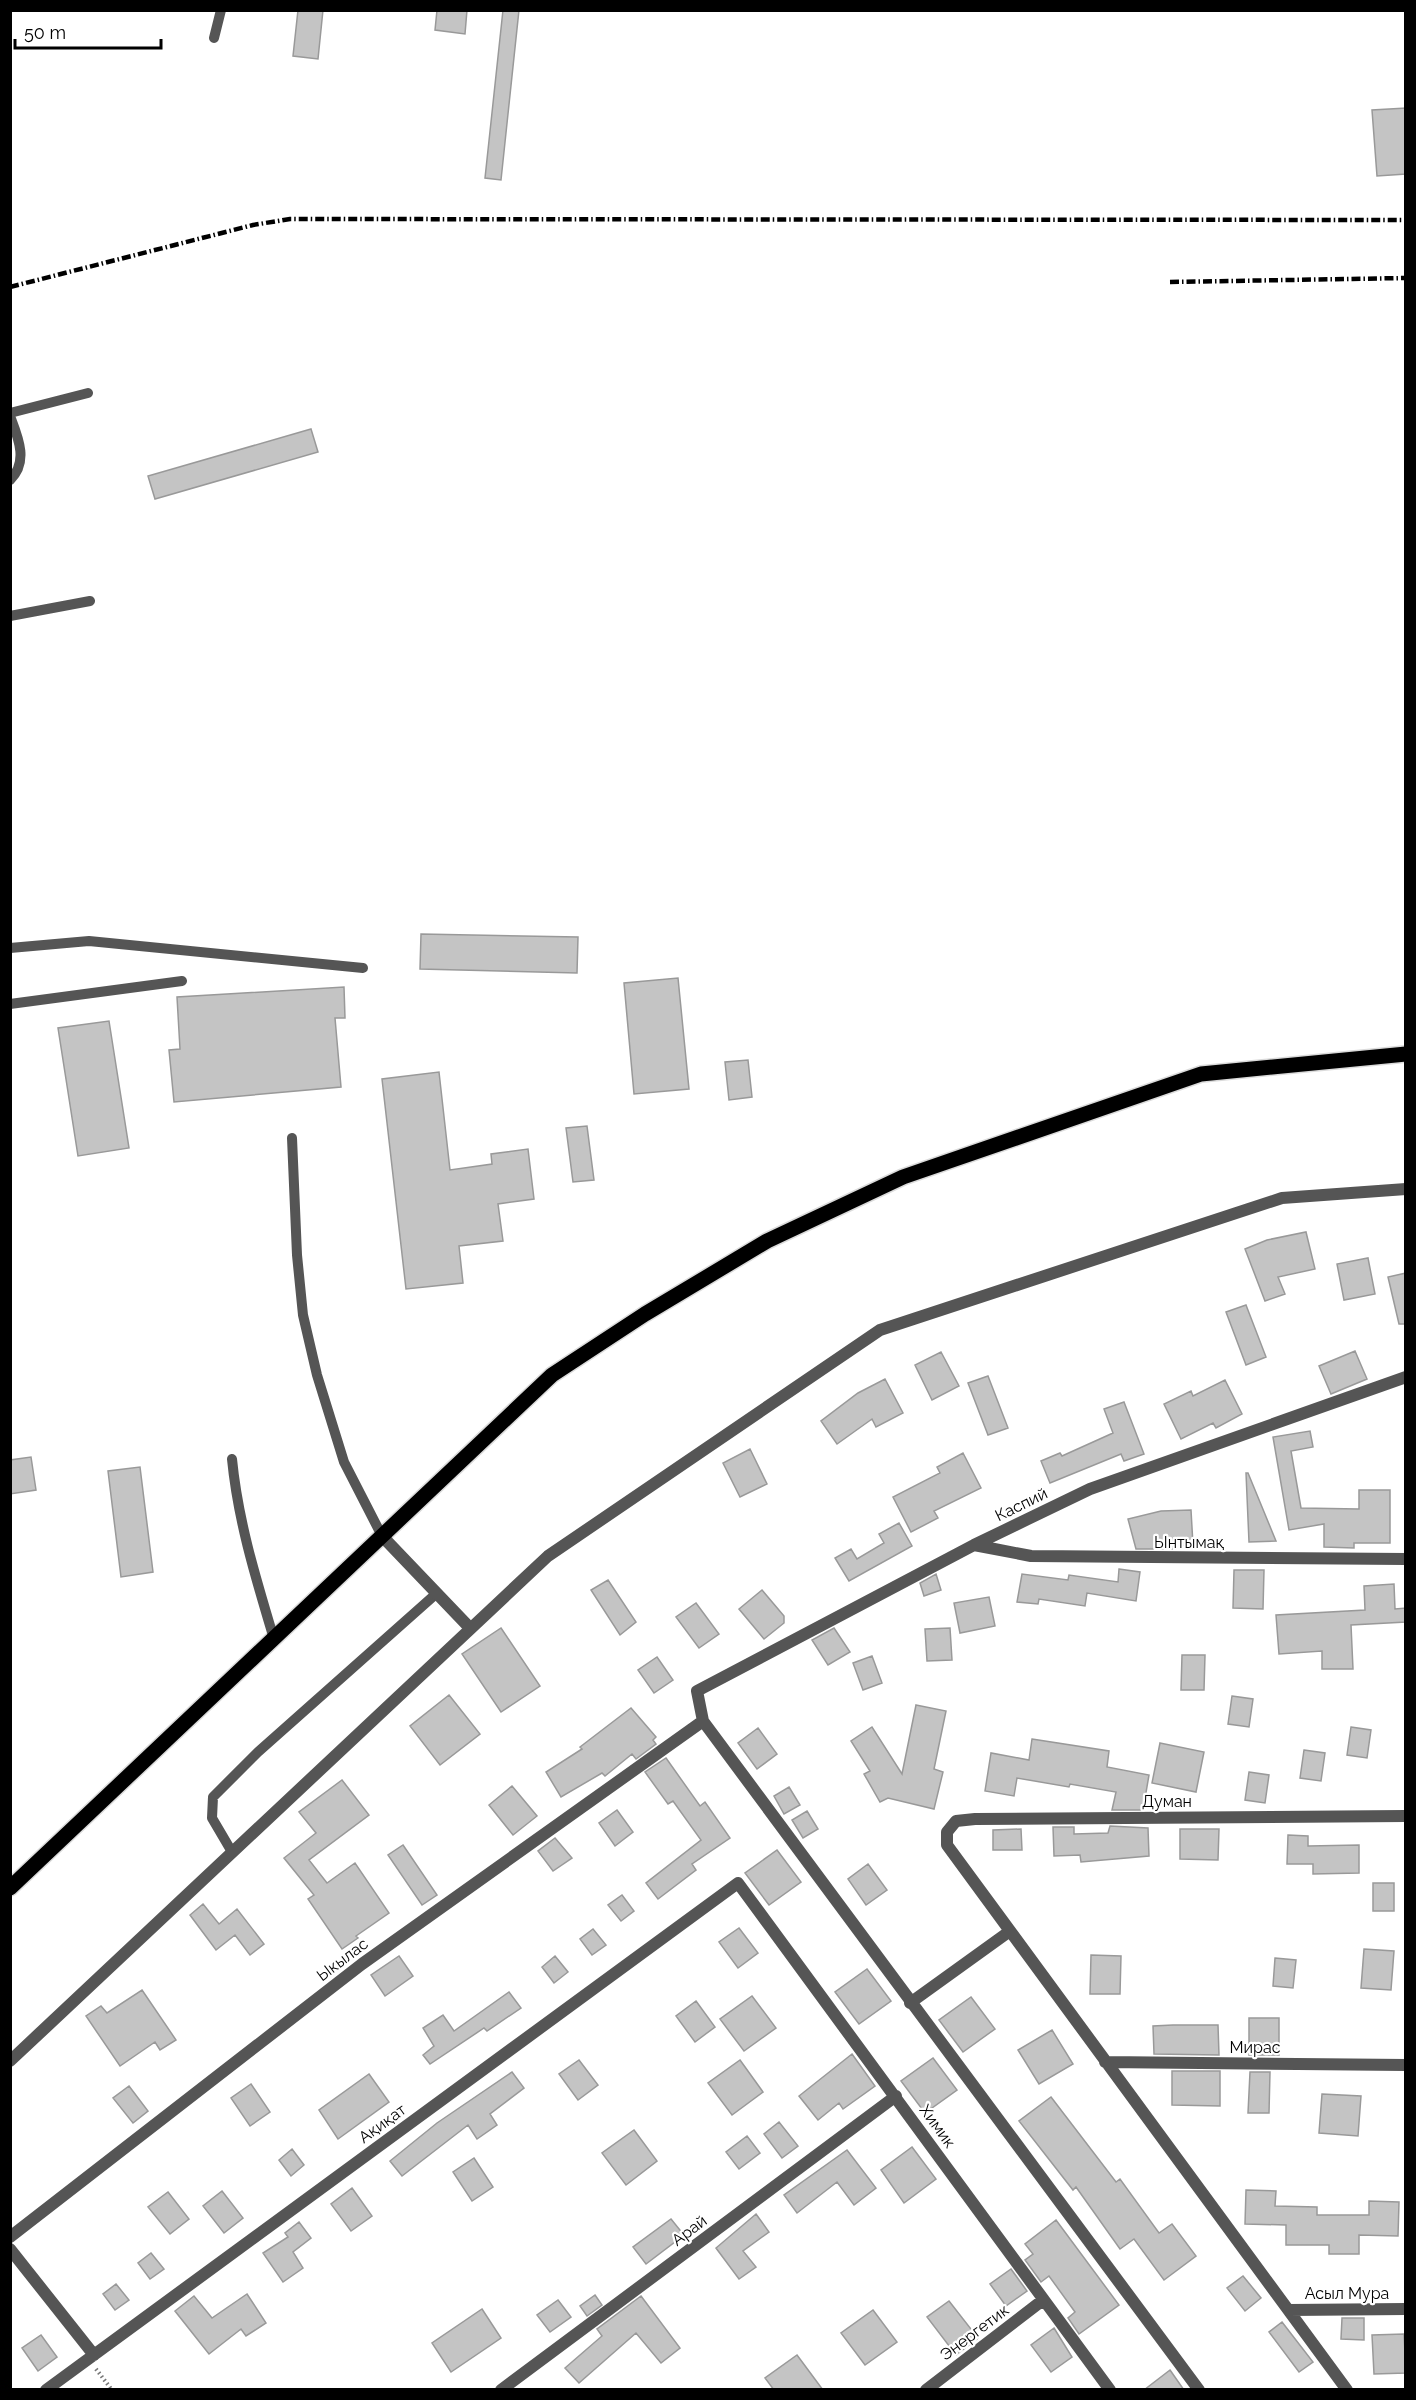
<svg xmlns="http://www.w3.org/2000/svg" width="1416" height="2400" font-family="Raleway,sans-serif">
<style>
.building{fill:#c4c4c4;stroke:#999;stroke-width:1.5}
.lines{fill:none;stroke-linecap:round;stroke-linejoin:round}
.primary-casing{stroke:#dbdbdb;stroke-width:18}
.path{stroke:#777;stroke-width:4;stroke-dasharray:1.5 3;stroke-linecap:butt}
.lane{stroke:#555;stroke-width:10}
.street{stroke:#555;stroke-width:12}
.primary{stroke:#000;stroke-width:15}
.rail{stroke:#000;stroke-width:4.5;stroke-dasharray:9 3 1.5 3;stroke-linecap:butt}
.labels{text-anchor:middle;stroke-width:4.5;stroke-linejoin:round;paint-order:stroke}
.street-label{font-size:16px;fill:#000;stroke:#fff}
</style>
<rect width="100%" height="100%" fill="#fff"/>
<path class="building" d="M298 10H323L318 59 293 56Z
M437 10H467L465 34 435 30Z
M503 10H519L501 180 485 178Z
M1406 108V174L1377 176 1372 110Z
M311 429 318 452 155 499 148 476Z
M421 934 578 937 577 973 420 969Z
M678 978 689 1089 634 1094 624 983Z
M344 987 345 1018H335L341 1087 174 1102 169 1050 180 1049 177 997Z
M109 1021 129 1148 78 1156 58 1028Z
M748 1060 752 1097 729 1100 725 1062Z
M439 1072 450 1170 492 1164 491 1154 528 1149 534 1199 498 1204 503 1241 459 1246 463 1283 406 1289 382 1079Z
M587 1126 594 1180 573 1182 566 1128Z
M1306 1232 1315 1269 1278 1277 1285 1294 1265 1301 1245 1249 1267 1240Z
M1368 1258 1375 1294 1344 1300 1337 1264Z
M1406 1273V1324H1399L1388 1277Z
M1246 1305 1266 1357 1246 1365 1226 1312Z
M1355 1351 1367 1379 1331 1394 1319 1366Z
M941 1352 959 1386 932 1400 915 1365Z
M988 1376 1008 1428 988 1435 968 1383Z
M885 1379 903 1413 876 1427 872 1419 837 1444 821 1421 858 1393Z
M1225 1380 1242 1414 1216 1428 1213 1423 1181 1439 1164 1404 1191 1391 1193 1396Z
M1124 1402 1144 1454 1124 1461 1121 1454 1050 1483 1041 1461 1060 1453 1062 1456 1113 1433 1104 1409Z
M1310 1431 1313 1447 1291 1451 1301 1508 1359 1509V1490H1390V1543H1354V1548L1324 1547V1524L1289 1530 1273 1437Z
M750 1449 767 1484 740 1497 723 1463Z
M963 1453 981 1488 934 1511 938 1518 911 1532 893 1497 940 1473 937 1467Z
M31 1457 36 1490 10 1494V1460Z
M140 1467 153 1572 121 1577 108 1471Z
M1246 1473H1248L1276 1541 1249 1542Z
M1191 1510 1193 1545 1172 1546V1549H1136L1128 1519 1161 1511Z
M899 1523 912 1546 849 1581 835 1558 851 1549 857 1559 884 1543 879 1534Z
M1119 1569 1140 1572 1136 1601 1087 1593 1085 1606 1039 1599 1038 1604 1017 1602 1022 1574 1068 1580 1069 1575 1118 1582Z
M1234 1570H1264L1263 1609 1233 1608Z
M936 1574 941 1590 924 1596 920 1583Z
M608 1580 636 1622 620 1635 591 1590Z
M1394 1584 1395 1609 1406 1608V1622L1351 1625 1353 1669H1322V1651L1279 1654 1276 1615 1365 1610 1364 1586Z
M762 1590 784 1616V1623L764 1639 739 1609Z
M989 1597 995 1626 960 1633 954 1603Z
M696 1603 719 1634 699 1648 676 1617Z
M501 1628 540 1686 501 1712 462 1654Z
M834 1628 850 1652 828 1665 812 1640Z
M950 1628 952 1660 927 1661 925 1629Z
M1182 1655H1205L1204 1690H1181Z
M872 1656 882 1683 863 1690 853 1663Z
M657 1657 673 1680 654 1693 638 1670Z
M449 1695 480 1734 440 1765 410 1726Z
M1232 1696 1253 1699 1249 1727 1228 1724Z
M916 1705 946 1711 934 1769 943 1772 934 1809 888 1798 880 1802 864 1774 870 1771 851 1741 872 1727 902 1774Z
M631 1708 656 1737 653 1740 656 1744 636 1759 632 1754 605 1776 602 1773 561 1797 546 1772 582 1749 580 1747Z
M1351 1727 1371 1730 1367 1758 1347 1755Z
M758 1728 777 1754 757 1769 738 1743Z
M1032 1739 1109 1751 1107 1767 1149 1775 1143 1810H1112L1116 1792 1070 1784 1069 1787 1017 1778 1014 1796 985 1791 991 1753 1029 1760Z
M1160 1743 1204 1752 1196 1792 1152 1783Z
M1304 1750 1325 1753 1321 1781 1300 1778Z
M666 1758 700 1806 705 1802 730 1838 692 1864 696 1870 658 1899 646 1883 701 1840 673 1801 668 1804 645 1772Z
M1249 1772 1269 1775 1265 1803 1245 1800Z
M342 1780 369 1815 309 1860 327 1883 355 1863 389 1913 356 1936 358 1938 342 1949 308 1899 314 1895 284 1858 316 1833 299 1812Z
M512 1786 537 1816 513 1835 489 1805Z
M789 1787 800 1805 784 1814 774 1796Z
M617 1810 633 1832 615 1846 599 1823Z
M807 1811 818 1829 803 1838 792 1820Z
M1110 1826 1148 1828 1149 1856 1081 1862 1080 1855 1054 1856 1053 1827H1074V1834L1108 1833Z
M1021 1829 1022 1850H993V1830Z
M1180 1829H1219L1218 1860 1180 1859Z
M1288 1835 1308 1836V1846L1359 1845V1873L1313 1874V1864H1287Z
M555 1838 572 1858 553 1871 538 1851Z
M403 1845 437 1895 422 1905 388 1855Z
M777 1850 801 1882 769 1905 745 1873Z
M868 1864 887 1890 866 1905 848 1879Z
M1373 1883H1394V1911H1373Z
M622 1895 634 1911 621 1921 608 1905Z
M203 1904 219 1924 237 1909 264 1944 250 1955 235 1935 216 1950 190 1915Z
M739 1928 758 1953 738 1968 719 1942Z
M593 1929 606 1945 592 1955 580 1939Z
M1364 1949 1394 1951 1391 1990 1361 1988Z
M1091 1955 1121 1956 1120 1994H1090Z
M399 1956 413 1976 385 1996 371 1975Z
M555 1956 568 1972 554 1983 542 1967Z
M1275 1958 1296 1960 1293 1988 1273 1986Z
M867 1969 891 2001 859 2024 835 1992Z
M142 1990 176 2040 160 2050 155 2042 120 2066 86 2016 101 2006 107 2013Z
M509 1992 521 2008 487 2031 484 2028 430 2064 423 2055 434 2046 423 2028 443 2015 454 2031Z
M752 1996 776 2028 744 2051 720 2019Z
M971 1997 995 2029 963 2052 939 2020Z
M696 2001 715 2027 695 2042 676 2016Z
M1249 2018H1279V2055H1249Z
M1173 2025H1218L1219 2055 1154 2054 1153 2026Z
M1052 2030 1073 2064 1039 2084 1018 2050Z
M852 2054 875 2086 843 2109 839 2103 818 2120 799 2096Z
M933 2058 957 2090 925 2113 901 2081Z
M579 2060 598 2085 578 2100 559 2074Z
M740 2060 763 2092 732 2115 708 2083Z
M1172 2071H1220V2106L1172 2105Z
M512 2072 524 2088 490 2114 497 2125 477 2139 468 2125 402 2176 390 2161 437 2123Z
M1250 2072H1270L1269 2113H1248Z
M369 2074 389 2102 338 2139 319 2110Z
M251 2084 270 2112 250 2126 231 2098Z
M129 2086 148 2111 133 2123 113 2098Z
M1322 2094 1361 2096 1358 2136 1319 2133Z
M1051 2097 1116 2182 1120 2179 1159 2233 1172 2224 1196 2256 1164 2280 1134 2239 1120 2249 1076 2187 1073 2190 1019 2121Z
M779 2122 798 2146 782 2158 764 2134Z
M634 2130 657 2161 626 2185 602 2153Z
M747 2136 760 2153 739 2169 726 2152Z
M912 2147 936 2179 904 2203 881 2170Z
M292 2149 304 2165 291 2176 279 2160Z
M847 2150 876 2188 854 2205 837 2182 797 2213 784 2195Z
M474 2158 493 2187 472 2201 453 2172Z
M352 2188 372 2216 351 2231 331 2204Z
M1246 2190 1276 2191 1275 2206 1317 2207V2215H1369V2201L1399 2202 1398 2236 1359 2235V2254H1329V2245H1286V2225L1245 2224Z
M222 2191 243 2218 224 2233 203 2206Z
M168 2192 189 2219 170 2234 148 2207Z
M756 2214 769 2232 743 2251 756 2267 739 2279 716 2248Z
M671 2219 684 2235 646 2264 633 2247Z
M1056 2220 1119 2305 1079 2334 1068 2318 1075 2312 1049 2276 1041 2282 1025 2260 1033 2254 1025 2244Z
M299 2222 311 2238 293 2252 303 2268 283 2282 263 2253 288 2237 285 2233Z
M151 2253 164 2269 150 2279 138 2263Z
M1011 2269 1027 2291 1006 2306 990 2284Z
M1243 2276 1261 2298 1245 2311 1227 2288Z
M116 2284 129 2300 115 2310 103 2294Z
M247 2294 266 2323 246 2336 241 2329 209 2354 175 2311 194 2296 212 2318Z
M595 2295 602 2305 587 2316 580 2306Z
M641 2296 680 2348 661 2363 636 2333 579 2383 565 2368 602 2336 597 2329Z
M558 2300 571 2317 550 2332 537 2315Z
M949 2301 978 2338 956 2355 927 2317Z
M482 2309 501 2338 451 2372 432 2343Z
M873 2310 897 2342 865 2365 841 2333Z
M1342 2318H1364V2340L1341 2339Z
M1282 2322 1313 2362 1299 2372 1269 2332Z
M1054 2328 1072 2357 1051 2372 1031 2345Z
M1404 2334 1406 2373 1374 2374 1372 2335Z
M41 2335 57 2357 38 2371 22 2348Z
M797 2355 823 2390H774L765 2378Z
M1170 2370 1184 2390H1144Z"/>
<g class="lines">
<g class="primary-casing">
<path id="primary" d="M10 1888 552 1375 645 1314 767 1241 903 1177 1201 1074 1406 1054"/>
</g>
<path class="path" d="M96 2369 112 2390"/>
<path class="lane" d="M214 38 221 10
M10 413 88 393
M10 416C18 437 29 462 10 480
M10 616 90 601
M10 948 89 941 363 968
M10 1004 182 981
M292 1138 297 1255 303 1315 317 1375 344 1462 382 1536
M232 1459C238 1521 256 1579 274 1639
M232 1852 212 1818 213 1797 258 1752 437 1593"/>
<path class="street" d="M382 1536 469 1627
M974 1545 1031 1556 1406 1559
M910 2003 1010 1931
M10 2061 548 1556 880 1330 1282 1198 1406 1189
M1105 2062 1406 2065
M10 2237 362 1964 703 1721
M10 2249 94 2355
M1289 2310 1406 2309
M46 2390 738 1883 1110 2390
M501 2390 896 2096
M926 2390 1043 2300
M1199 2390 703 1721 697 1691 974 1545 1090 1489 1406 1377
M1347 2390 947 1845V1832L956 1821 975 1819 1406 1816"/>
<use href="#primary" class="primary"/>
<path class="rail" d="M1170 282 1406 278
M10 287 253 225 290 219 1406 220"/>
</g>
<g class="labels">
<g class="street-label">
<text transform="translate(1021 1504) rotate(-26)" y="6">Каспий</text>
<text x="1189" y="1548">Ынтымақ</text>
<text x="1167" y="1807">Думан</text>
<text transform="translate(342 1959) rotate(-37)" y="6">Ыкылас</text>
<text x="1255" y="2053">Мирас</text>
<text transform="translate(382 2123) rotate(-36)" y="6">Ақиқат</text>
<text transform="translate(938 2126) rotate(54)" y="6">Химик</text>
<text transform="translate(689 2230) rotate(-37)" y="6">Арай</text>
<text x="1347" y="2299">Асыл Мура</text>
<text transform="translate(974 2332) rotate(-37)" y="6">Энергетик</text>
</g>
</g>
<rect width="1416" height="2400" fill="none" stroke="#000000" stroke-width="24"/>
<path d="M15 39v9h146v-9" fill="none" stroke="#000000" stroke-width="3"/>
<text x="24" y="39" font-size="18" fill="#000000" stroke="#ffffff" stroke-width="4.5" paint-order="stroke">50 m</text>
</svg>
